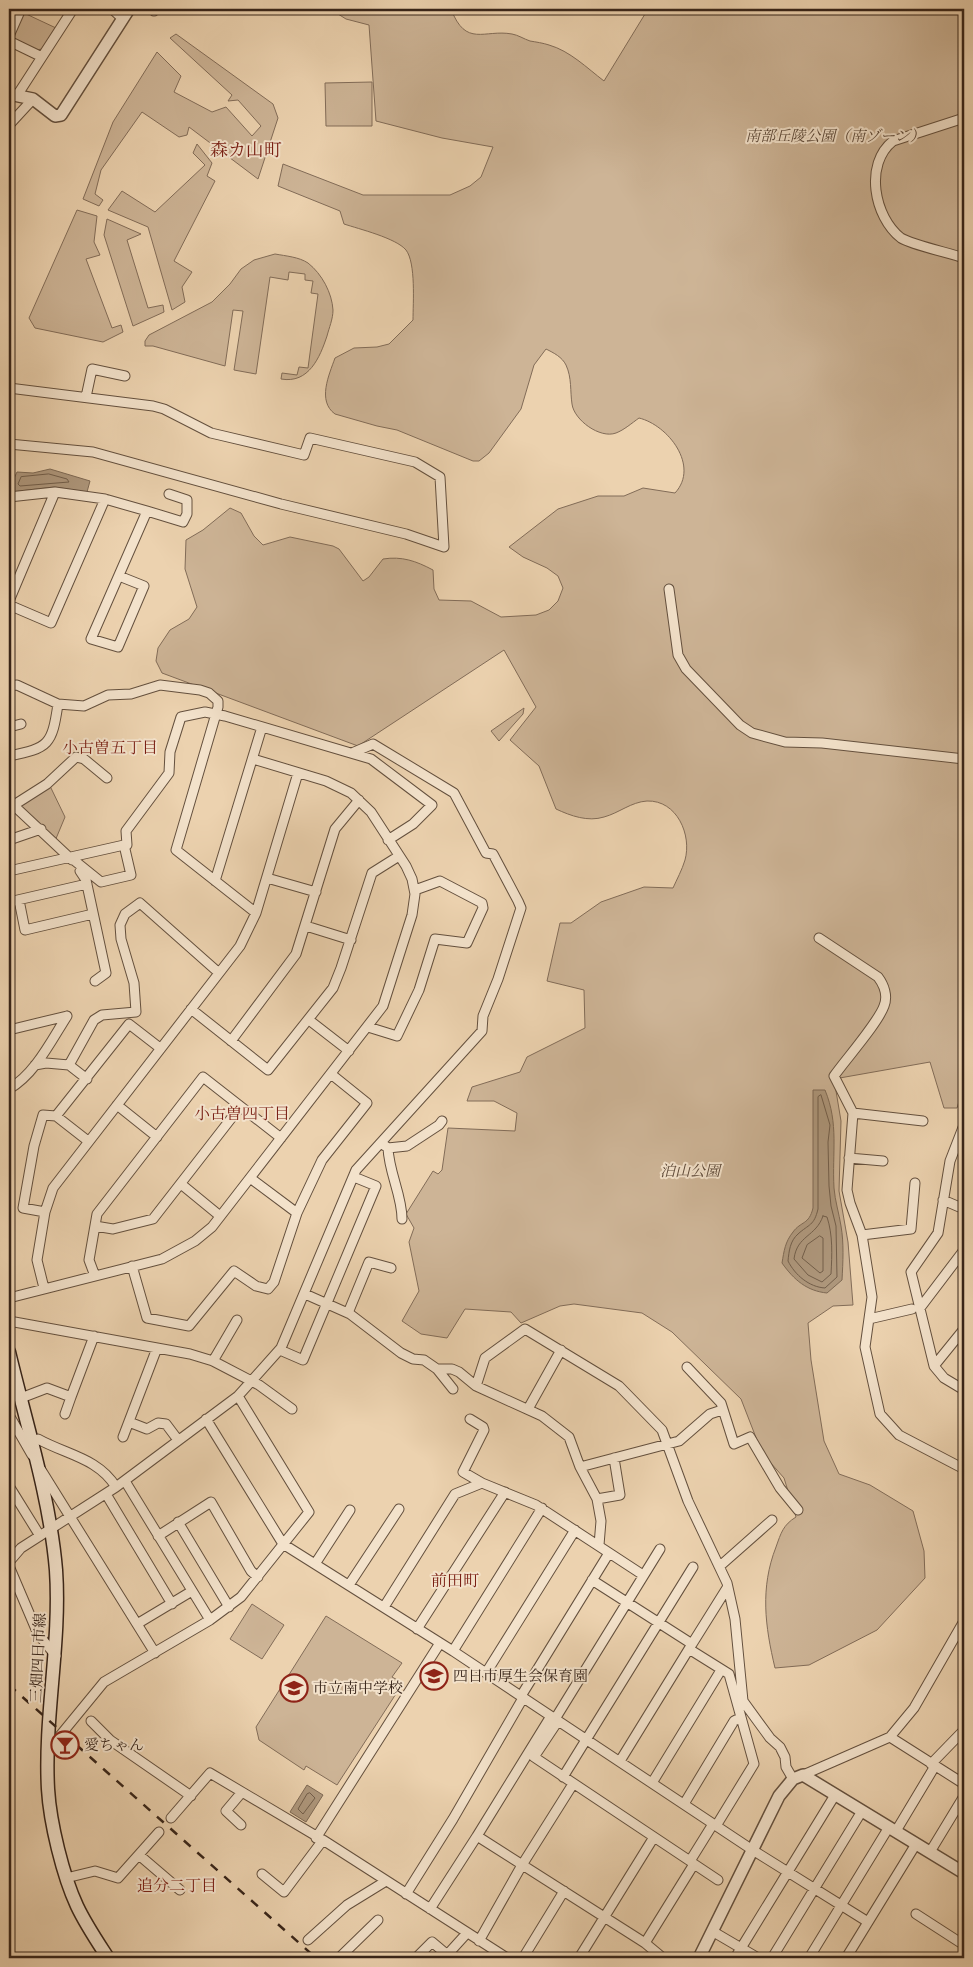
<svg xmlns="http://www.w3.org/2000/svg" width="973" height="1967" font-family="'IM FELL French Canon','Noto Serif JP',serif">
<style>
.green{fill:#cdb496;stroke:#826c58}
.water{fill:#ae977c;stroke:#7e6954}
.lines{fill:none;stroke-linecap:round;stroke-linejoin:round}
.shore{stroke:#725e4a;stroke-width:1}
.minor-casing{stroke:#64503e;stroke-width:11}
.tertiary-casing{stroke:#64503e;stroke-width:14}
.secondary-casing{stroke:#372419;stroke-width:15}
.minor{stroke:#f3e2cb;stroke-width:9}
.tertiary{stroke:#f3e2cb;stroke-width:11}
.secondary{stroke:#f3e2cb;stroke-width:12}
.rail{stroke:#372419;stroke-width:2.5;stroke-dasharray:9 9;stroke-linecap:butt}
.labels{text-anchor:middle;stroke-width:4;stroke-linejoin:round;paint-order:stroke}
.park-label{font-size:15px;font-style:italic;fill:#5c4838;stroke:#f3e2cb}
.street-label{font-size:15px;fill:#372419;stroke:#f3e2cb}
.poi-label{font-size:15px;fill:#372419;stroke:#f3e2cb;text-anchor:start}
.neighbourhood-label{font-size:16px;fill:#7a1f14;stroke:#f3e2cb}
.quarter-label{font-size:18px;fill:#7a1f14;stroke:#f3e2cb}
</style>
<rect width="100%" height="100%" fill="#ecd2af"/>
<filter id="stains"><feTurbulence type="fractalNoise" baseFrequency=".004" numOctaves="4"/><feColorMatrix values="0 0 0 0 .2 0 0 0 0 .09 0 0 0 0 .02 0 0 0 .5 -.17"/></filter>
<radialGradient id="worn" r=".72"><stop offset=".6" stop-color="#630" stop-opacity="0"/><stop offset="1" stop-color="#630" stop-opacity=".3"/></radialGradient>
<path class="green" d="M330 9H451C466 48 484 29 512 34 518 35 524 39 530 41 536 42 543 43 549 45 570 51 587 68 604 81L645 14 630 9H964V1085L957 1108H944L930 1062 834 1079 841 1121 839 1191 848 1242 853 1305 833 1306 808 1323 811 1360 824 1441 839 1474 870 1485 913 1511 924 1551 925 1578 877 1630 809 1665 775 1668C765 1626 760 1588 776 1547 781 1533 783 1525 796 1517L784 1478 762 1453 741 1399 672 1332 642 1313 574 1304 560 1306 521 1323 511 1312 465 1309 447 1338 421 1334 402 1321 419 1291 409 1242 414 1228 406 1214 433 1171 438 1174 442 1170 448 1128 515 1131 517 1113 494 1101H467L472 1087 520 1072 527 1057 585 1028 584 990 547 981 560 923H571L601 902 644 887 673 888C677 879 682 870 685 860 692 835 677 800 647 801 631 802 619 813 604 817 588 822 571 816 556 809L539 766 510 740 536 707 504 650 358 746 162 673 156 661 158 648 170 630 189 619 197 607 185 569 186 540 203 530 230 508 241 513 254 536 263 545 290 537 333 546 339 549 363 581 369 577 383 559C402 556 416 561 433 570L434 589 439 600 471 601 501 617 536 615 549 610 558 601 563 588 558 576 547 568 523 557 509 547 558 509 598 496H624L643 488 675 493C700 466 668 425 639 418 632 423 624 430 616 433 600 439 574 420 572 404 570 391 572 378 566 365 562 357 554 353 546 349L534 365 521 409 489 453 479 461H473L397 430 377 426 335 414C317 401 329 375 335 358L354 348 377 347 389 344 413 320C413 303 416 263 406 250 396 238 359 229 344 224L340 211 278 186 283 164 363 195H450L470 186 481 177 493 147 442 138 376 121 369 25 346 19Z
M24 13 56 28 42 49C33 52 17 44 13 36Z
M176 34 273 104 278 118 258 179 189 127 187 135 179 137 142 112 101 170 95 194 103 200 99 206 83 199 113 122 157 52 181 76 174 92 212 112 226 107 252 136 261 126 238 100 228 101 232 95 170 38Z
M372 82V126H326L325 83Z
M197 144 212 163 207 176 215 181 174 261 192 272 182 287 185 302 172 310 148 227 108 210 122 191 155 212 205 165 193 153Z
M77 210 97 216 94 242 100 255 86 259 112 328 121 325 123 332 103 342 35 328 29 318Z
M107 219 141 234 127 240 148 308 163 305 164 312 133 326 104 235Z
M275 254C286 256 299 257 308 263 322 274 332 293 333 310 333 319 329 328 327 336 320 357 309 384 281 379L282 373 297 375 299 367 308 368 318 294 311 293 313 281 305 280V274L289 272 288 280 270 277 256 374 234 370 243 311 233 310 225 366 153 346H145V341L149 335 212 302 230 284 241 269 254 260Z
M524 708 523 714 499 741 491 731Z
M50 786 65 817 55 841 18 805Z
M252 1604 284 1625 262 1659 230 1639Z
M326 1616 402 1663 392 1677 403 1683 337 1785 306 1766 304 1770 259 1740 256 1727Z"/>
<path class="water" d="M50 469 90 481 87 492 54 487 11 492 10 487 17 472 33 473Z
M813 1090H825C839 1124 832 1152 834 1188 835 1201 839 1213 841 1226 844 1243 843 1262 842 1280L827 1293C807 1291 794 1280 782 1263 784 1251 785 1242 793 1232 801 1221 809 1225 813 1208Z
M307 1785 323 1795 306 1822 290 1812Z"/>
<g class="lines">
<path class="shore" d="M49 474 67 479 69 482 20 486 18 484 21 477Z
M821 1095 830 1125 828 1142 829 1186 831 1206 836 1226 837 1277 825 1288C809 1287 795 1275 788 1261 789 1251 790 1241 798 1234 809 1224 814 1226 818 1209V1097Z
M823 1216 827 1217C833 1235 832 1255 831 1274L822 1282 808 1275 794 1259C797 1235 816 1237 823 1216Z
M820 1236 823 1238V1271L820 1273 802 1258 807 1245Z
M310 1793 315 1798 303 1814 298 1809 307 1794Z"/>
<g class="minor-casing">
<path id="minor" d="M112 9 123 19
M152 9 154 11
M9 36 21 9
M9 41 42 57
M18 94 73 9
M964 118 893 141C864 164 874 217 901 238 912 245 950 253 964 258
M9 125 33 99
M9 388 153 406 164 409 211 433 304 455 310 438 415 462 440 477 444 547 406 534 281 504 93 452 9 444
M86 397 92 369 125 376
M9 497 55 492 105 499 147 511 91 639 118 647 144 586 119 576
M147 511 183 522 187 514V500L169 494
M669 589 678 655 686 669 740 725 752 733 785 742 822 743 964 759
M9 601 55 492
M9 605 51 623 105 499
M9 686 17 685 58 704 84 706 108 695 131 694 160 685 200 690 209 693 218 701V707L176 850 256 913
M9 727 21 724
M9 756C49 748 52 745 58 704
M9 801 72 860
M14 805 47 784 76 757 84 759 107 778
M9 840 41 829
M70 857 101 882 131 875 124 845H127L126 831 169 773 170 752 181 717 205 712 225 716 371 759 432 805 413 824 388 840
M9 871 124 845
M80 871 86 880 106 973 95 981
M267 878 316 892
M215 881 262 727
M19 900 25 930 93 914
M9 902 87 884
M306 926 351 940
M819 938 878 977C884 985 888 996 884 1006 878 1023 846 1059 834 1076L853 1113 847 1190 850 1203 862 1235 872 1297 865 1347 880 1414 899 1435 964 1469
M191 1009 268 1070 333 988 341 968 372 873 399 856
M309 1020 349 1051
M368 1027 397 1036 419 990 435 939 467 943 483 908 482 903 440 881 415 890
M9 1030 67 1016
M231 1041 296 954 335 829 359 800
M35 1065 46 1063 69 1065
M87 1079 69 1065 94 1020 102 1015 136 1012 134 983 121 939 120 925 125 914 140 903 219 973
M9 1089C35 1074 51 1041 67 1016
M117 1105 157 1137
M853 1113 923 1121
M56 1116 129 1024 160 1048
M964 1125 950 1161 938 1233 911 1272 934 1366 944 1378 964 1390
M381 1143 388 1148C389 1173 402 1195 402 1219
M388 1148 407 1146 439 1125 442 1121
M849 1158 883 1161
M250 1178 297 1213
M181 1184 220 1216
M943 1200 964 1209
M45 1212 23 1208 34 1146 43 1115 56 1116 88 1141
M95 1226 113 1229 153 1219 240 1107
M862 1235 911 1229 915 1183
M132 1266 147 1318 189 1326 234 1271 256 1286 268 1289 274 1282 297 1213 322 1160 367 1103 331 1074
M95 1276 89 1260 97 1214 203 1077 281 1138
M44 1288 37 1260 45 1212 53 1188 240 946 256 913 298 773
M305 1294 350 1314 401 1353 413 1359 424 1360 437 1369H452L459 1372 476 1386 542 1416 569 1437 580 1467 597 1499 601 1521 599 1545
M9 1298 162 1259 195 1241 212 1227 383 1006 412 915 415 894 412 879 406 866 371 812 351 793 326 781 253 759
M920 1308 964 1250
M348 1313 369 1262 391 1268
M869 1319 912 1309
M9 1321 190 1354 213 1361 259 1385 292 1409
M280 1350 303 1360 376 1186 354 1177
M213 1361 237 1320
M934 1366 964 1329
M687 1367 721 1403 734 1444 750 1437 780 1488 798 1510
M437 1369 453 1389
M476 1386 485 1358 525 1329 619 1386 662 1430 688 1501 727 1583 735 1619 743 1701 770 1738 780 1747 785 1757 786 1767 793 1779
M21 1398 47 1388 71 1397 94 1336
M528 1409 561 1350
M65 1414 71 1397
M9 1415 32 1455
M206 1419 283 1544 453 1651 751 1849 868 1922
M470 1419 483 1427 484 1430 463 1472 482 1483
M129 1422 147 1429 158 1423 166 1424 178 1440
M123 1437 157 1348
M31 1444 38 1439C67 1455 98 1458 116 1487
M580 1467 679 1441 710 1414 722 1410
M41 1470 155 1653
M125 1481 210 1620
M9 1486 40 1536
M106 1494 172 1604
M597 1499 620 1495 614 1458
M178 1522 229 1607
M158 1536 211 1502 251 1571 258 1577
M9 1562 21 1548 116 1487 238 1396 281 1348 356 1170 482 1031 483 1016 498 979 521 908 518 901 493 854 486 853 454 793 373 744 352 753
M315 1564 350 1510
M9 1566 38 1634 56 1656
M720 1566 772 1520
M592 1580 692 1644 620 1761
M349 1585 399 1509
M384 1607 455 1494 482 1483 536 1505 643 1575
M137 1624 192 1591
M417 1629 505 1492
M692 1644 727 1588
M689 1649 729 1674 754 1764 716 1826
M453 1651 542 1508
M486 1673 575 1530
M521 1696 609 1553
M555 1719 660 1549
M91 1721 110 1740 191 1796
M558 1721 534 1757 690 1861 713 1824
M890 1737 964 1784
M49 1749 104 1682 210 1620 241 1597 309 1512 238 1396
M931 1764 964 1730
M803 1775 890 1737 914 1708 964 1621
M563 1777 693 1567
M652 1783 721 1670
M684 1804 734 1721 740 1718
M171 1818 210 1773 323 1840 507 1958
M241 1825 226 1811 242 1792
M896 1831 935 1766
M477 1836 551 1716
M316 1838 440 1643
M930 1852 964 1796
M139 1855 180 1890
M694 1864 718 1880
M262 1874 284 1892 323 1840
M66 1878 95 1871 118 1878 159 1832
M406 1894 453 1819 523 1698
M430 1909 477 1836 645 1943 663 1958
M916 1914 964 1945
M712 1931 758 1958
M308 1940 347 1905 386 1881
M479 1941 522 1865 573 1784
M645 1943 694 1864 690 1861
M447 1955 467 1933
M339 1958 378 1920
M416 1958 432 1942 451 1958
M523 1958 564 1891
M579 1958 654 1837
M735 1958 835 1795
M772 1958 862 1811
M809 1958 889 1827
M846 1958 916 1844"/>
</g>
<g class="tertiary-casing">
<path id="tertiary" d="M9 94 33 99 55 116 61 115 129 9
M699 1958 779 1796 793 1779 803 1775 964 1873"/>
</g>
<g class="secondary-casing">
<path id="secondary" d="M9 1352C26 1423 50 1498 56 1570 61 1643 44 1716 48 1789 50 1823 63 1876 77 1906 86 1925 97 1941 108 1958"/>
</g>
<use href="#minor" class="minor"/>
<use href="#tertiary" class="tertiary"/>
<use href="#secondary" class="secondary"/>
<path class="rail" d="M9 1685 316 1958"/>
</g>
<defs>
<g id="school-ring" transform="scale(1.4375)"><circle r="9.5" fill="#f3e2cb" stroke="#8f2418" stroke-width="1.5"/><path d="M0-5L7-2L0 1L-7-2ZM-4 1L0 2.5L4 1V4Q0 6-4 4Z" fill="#8f2418"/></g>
<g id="bar-ring" transform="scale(1.4375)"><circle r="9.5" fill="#f3e2cb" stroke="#8f2418" stroke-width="1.5"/><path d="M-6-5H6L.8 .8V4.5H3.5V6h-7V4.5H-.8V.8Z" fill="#8f2418"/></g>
</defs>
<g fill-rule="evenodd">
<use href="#school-ring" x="434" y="1676"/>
<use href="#school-ring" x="294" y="1688"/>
<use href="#bar-ring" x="65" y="1745"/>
</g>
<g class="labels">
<g class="park-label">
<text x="835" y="141">南部丘陵公園（南ゾーン）</text>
<text x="690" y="1176">泊山公園</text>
</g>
<g class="street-label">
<text transform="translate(38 1658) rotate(-87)" y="5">三畑四日市線</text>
</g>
<g class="poi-label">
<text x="453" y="1681">四日市厚生会保育園</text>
<text x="313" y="1693">市立南中学校</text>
<text x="84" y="1750">愛ちゃん</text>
</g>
<g class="neighbourhood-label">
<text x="110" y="753">小古曽五丁目</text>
<text x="242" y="1119">小古曽四丁目</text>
<text x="455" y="1586">前田町</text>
<text x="177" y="1891">追分二丁目</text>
</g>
<g class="quarter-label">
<text x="246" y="156">森カ山町</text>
</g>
</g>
<rect width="973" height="1967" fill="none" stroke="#ecd2af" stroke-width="30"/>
<rect x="10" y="10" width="953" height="1947" fill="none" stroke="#372419" stroke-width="2.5"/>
<rect x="15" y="15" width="943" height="1937" fill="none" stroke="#372419"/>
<rect width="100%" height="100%" filter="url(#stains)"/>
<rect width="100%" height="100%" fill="url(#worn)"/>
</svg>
